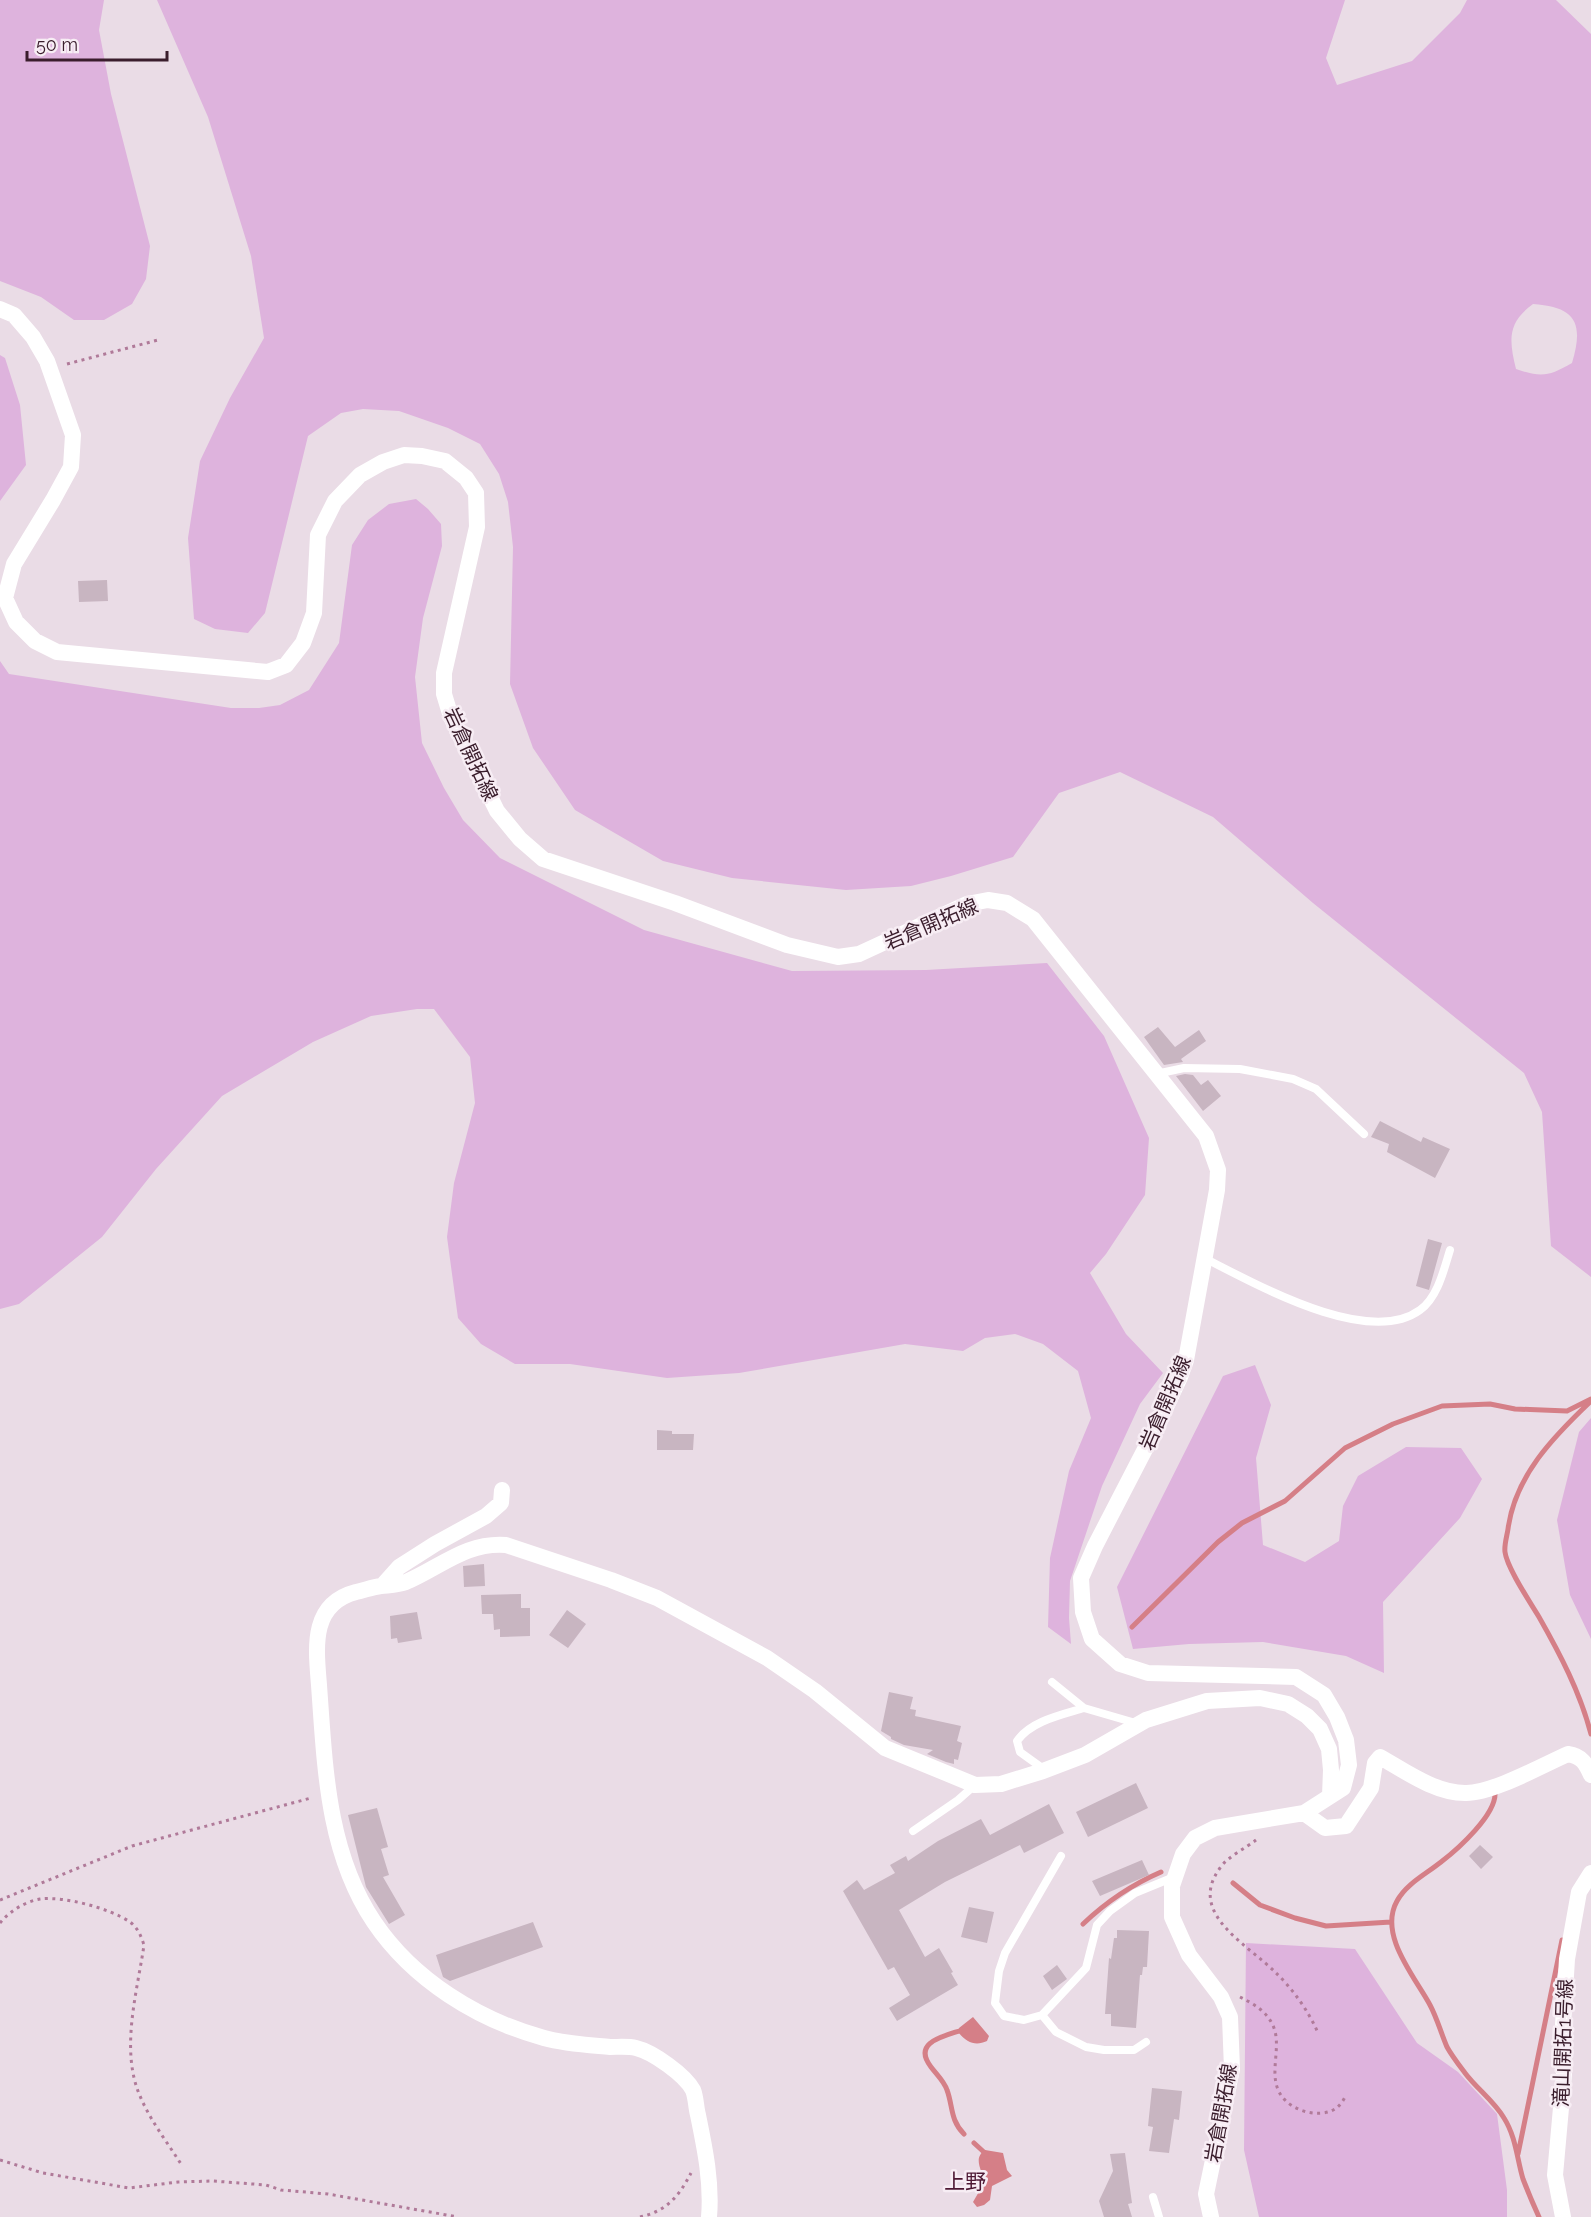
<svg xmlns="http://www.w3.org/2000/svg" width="1591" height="2217" font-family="Raleway,'Noto Sans JP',sans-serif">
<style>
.green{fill:#deb3dd;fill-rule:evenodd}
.water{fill:#d57f87}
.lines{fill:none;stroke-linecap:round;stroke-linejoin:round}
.stream{stroke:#d57f87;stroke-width:5}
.building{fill:#c8b5c1}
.path{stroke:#b07a99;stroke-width:3;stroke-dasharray:3 4.5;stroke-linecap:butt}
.lane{stroke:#fff;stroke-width:8}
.street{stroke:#fff;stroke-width:16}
.labels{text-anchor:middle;stroke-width:5;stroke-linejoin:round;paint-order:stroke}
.street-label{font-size:20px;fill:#3a1d2c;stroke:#f7edf4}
.neighbourhood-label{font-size:21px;fill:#4d1833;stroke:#f7edf4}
</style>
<rect width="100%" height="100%" fill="#eadce6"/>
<path class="green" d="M0 0H104L99 30 111 94 150 246 146 279 132 304 104 320H74L41 297 0 281Z
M157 0H1345L1326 58 1337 85 1412 61 1460 13 1467 0H1556L1591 34V1277L1551 1246 1542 1112 1524 1073 1313 903 1213 817 1120 772 1059 793 1013 857 951 876 911 886 846 890 732 878 663 861 575 810 533 748 510 684 513 547 508 502 499 474 480 444 448 428 399 411 363 409 341 413 308 436 265 613 248 633 215 629 194 619 188 538 200 461 230 398 264 338 251 256 208 117ZM1533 304C1576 307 1584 323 1572 363 1549 376 1542 378 1516 369 1509 340 1507 323 1533 304Z
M0 355 5 358 20 405 26 465 0 501Z
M416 499 428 509 441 524 442 546 423 618 415 677 422 743 444 788 463 820 500 858 644 930 792 971 926 970 1047 963 1104 1036 1149 1138 1145 1195 1106 1254 1090 1273 1126 1334 1163 1373 1140 1404 1102 1486 1070 1581 1069 1618 1071 1644 1048 1627 1050 1558 1069 1471 1091 1418 1078 1371 1043 1344 1015 1334 985 1338 963 1351 905 1344 739 1373 667 1378 570 1364H515L481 1344 458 1318 447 1237 454 1183 475 1103 470 1057 434 1009H417L371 1016 313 1042 222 1096 156 1169 102 1237 19 1304 0 1309V661L9 674 231 708H259L280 705 309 690 339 643 352 545 368 520 389 504Z
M1255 1365 1271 1405 1256 1458 1263 1545 1305 1562 1339 1541 1343 1506 1358 1476 1406 1447 1461 1448 1482 1479 1460 1518 1383 1602 1384 1673 1346 1656 1263 1642 1189 1644 1133 1649 1117 1587 1223 1376Z
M1591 1418V1639L1570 1595 1557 1520 1579 1432Z
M1246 1943 1355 1949 1417 2043 1458 2072 1497 2114 1507 2190V2217H1259L1244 2150Z"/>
<path class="water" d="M973 2017 989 2036 987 2041C976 2046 967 2043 959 2033V2028Z
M985 2150 1003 2153 1007 2170 1012 2176 992 2186 990 2200 984 2205 977 2207 973 2202 984 2183C983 2170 972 2159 985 2150Z"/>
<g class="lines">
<path class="stream" d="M1591 1401C1553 1437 1515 1476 1508 1529 1507 1536 1504 1545 1505 1552 1507 1568 1530 1602 1539 1617 1560 1654 1580 1692 1591 1734
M1132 1627 1218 1542 1242 1523 1285 1501 1345 1448 1393 1424 1442 1406 1490 1404 1515 1409 1567 1411 1591 1399
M1495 1792C1497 1814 1458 1849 1441 1862 1426 1874 1406 1884 1397 1901 1378 1935 1415 1977 1430 2005 1437 2018 1441 2033 1447 2047 1452 2056 1459 2065 1465 2073 1477 2089 1494 2101 1504 2118 1516 2137 1517 2159 1523 2179 1528 2192 1533 2204 1539 2217
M1233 1883 1260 1905 1295 1918 1326 1926 1391 1922
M1083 1924C1106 1902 1131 1885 1161 1872
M964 2134C950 2120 953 2106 947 2090 944 2081 937 2075 931 2067 911 2041 946 2036 965 2029
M974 2143 986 2154
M1518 2154 1562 1940"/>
</g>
<path class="building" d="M107 580 108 601 79 602 78 581Z
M1158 1027 1175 1047 1199 1030 1206 1041 1181 1059 1183 1062 1164 1065 1144 1037Z
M1185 1074 1193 1075 1201 1085 1208 1080 1221 1096 1203 1111 1176 1076Z
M1380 1121 1421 1142 1423 1137 1450 1149 1435 1178 1387 1152 1389 1144 1371 1137Z
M1428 1239 1442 1243 1429 1290 1416 1286Z
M657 1430 672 1431V1434H694L693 1450H657Z
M484 1564 485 1586 464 1587 463 1566Z
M521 1594V1608H530V1636L500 1637V1629L494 1630 493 1614H482L481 1595Z
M567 1610 586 1624 568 1648 549 1635Z
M417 1612 422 1639 398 1643 397 1638 391 1639 390 1616Z
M889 1692 913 1697 910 1709 916 1710 915 1716 961 1726 957 1741 962 1743 958 1760 954 1759V1764L946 1762 927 1754 933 1750 904 1745 891 1739V1737L881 1731Z
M1136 1783 1148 1808 1088 1837 1076 1812Z
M1049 1804 1064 1833 1024 1853 1020 1845 945 1882 899 1910 925 1957 939 1948 953 1972 951 1973 958 1985 897 2021 889 2008 910 1995 894 1967 888 1970 843 1891 857 1880 864 1890 895 1873 890 1865 906 1856 908 1861 938 1841 981 1819 990 1835Z
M377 1808 388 1847 381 1849 389 1875 383 1877 405 1915 389 1924 366 1887 348 1815Z
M1480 1845 1493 1857 1481 1869 1469 1856Z
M1142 1860 1149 1875 1100 1896 1092 1881Z
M969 1907 994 1912 987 1943 961 1937Z
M533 1922 543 1947 450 1981 443 1977 436 1955Z
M1117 1930 1149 1931 1147 1967H1143L1142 1975H1140L1136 2028 1111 2026V2014H1105L1109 1958 1111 1959 1114 1938H1117Z
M1057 1965 1067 1979 1052 1990 1043 1976Z
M1152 2088 1182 2091 1179 2120 1174 2119 1169 2153 1149 2151 1153 2127 1148 2126Z
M1125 2153 1132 2203 1128 2204 1132 2217H1104L1099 2201 1113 2171 1110 2154Z"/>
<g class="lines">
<path class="path" d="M67 364 158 340
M1256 1840C1246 1848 1227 1857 1220 1868 1186 1914 1249 1945 1276 1973 1293 1989 1309 2012 1318 2033
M0 1900 132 1846 311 1798
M0 1923C10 1911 24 1902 40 1899 64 1896 109 1908 130 1922 138 1928 141 1936 144 1945 137 1993 120 2050 140 2096 150 2120 167 2142 181 2164
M1240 1997C1254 2004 1268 2012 1274 2028 1283 2053 1262 2085 1291 2105 1300 2111 1311 2114 1322 2113 1334 2112 1341 2106 1346 2095
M0 2160 43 2173 129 2188 178 2182 213 2181 266 2185 281 2190 328 2194 458 2217
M640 2217C667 2211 679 2196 691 2173"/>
<path class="lane" d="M1156 1074 1184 1068 1240 1069 1293 1079 1316 1089 1364 1134
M1206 1259C1256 1284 1368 1348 1420 1310 1438 1297 1444 1269 1450 1250
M1052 1682 1084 1708 1139 1724
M1045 1770 1020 1752 1017 1741C1031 1721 1061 1715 1084 1708
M913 1831 958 1800 975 1785
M1061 1856 1005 1953 999 1971 995 2003 1004 2016 1024 2020 1042 2015 1086 1968 1097 1925 1110 1911 1135 1893 1174 1877
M1042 2015 1056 2032 1086 2047 1104 2050H1134L1146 2042
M1153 2197 1159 2217"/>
<path class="street" d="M0 309 14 315 33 337 47 361 73 435 71 467 53 500 14 564 5 598 16 622 35 641 57 652 268 672 286 665 303 643 314 613 318 535 335 501 360 475 383 462 404 455 422 456 445 461 466 478 476 493 477 527 444 673V694L451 717 497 811 520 839 543 859 675 903 787 945 838 957 859 954 967 904 988 900 1007 903 1033 919 1206 1136 1218 1170 1217 1190 1186 1360 1180 1377 1156 1428 1095 1546 1081 1578 1083 1612 1092 1639 1120 1664 1148 1673 1296 1677 1324 1695 1337 1717 1346 1740 1349 1765 1343 1788 1304 1813 1215 1828 1195 1838 1183 1854 1172 1886V1917L1189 1955 1221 1997 1230 2017 1232 2069 1206 2194 1211 2217
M382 1586 399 1567 435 1544 486 1516 501 1503 502 1490
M1304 1813 1325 1828 1346 1826 1371 1788 1375 1763 1380 1757C1405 1771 1435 1793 1465 1793 1491 1794 1543 1765 1568 1754 1582 1756 1586 1764 1591 1775
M709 2217C712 2183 705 2149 698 2115 696 2108 696 2097 693 2090 685 2075 653 2052 636 2048 628 2046 619 2047 610 2047 588 2045 566 2044 544 2038 478 2020 413 1980 374 1922 327 1852 325 1767 319 1685 316 1648 310 1604 356 1592 365 1590 373 1587 381 1586 390 1585 398 1585 406 1582 441 1567 466 1542 506 1545L611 1580 657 1598 767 1658 815 1691 885 1748 975 1785 1001 1784 1043 1771 1085 1755 1146 1720 1207 1701 1260 1698 1288 1704 1307 1716 1320 1729 1329 1749 1331 1770 1330 1796
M1563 2217 1555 2175 1564 2074 1563 2024 1567 1959 1579 1892 1591 1873"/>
</g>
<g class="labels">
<g class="street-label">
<text transform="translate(471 754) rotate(65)" y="7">岩倉開拓線</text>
<text transform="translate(931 924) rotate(-23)" y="7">岩倉開拓線</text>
<text transform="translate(1165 1403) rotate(-67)" y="7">岩倉開拓線</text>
<text transform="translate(1563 2043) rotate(-88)" y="7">滝山開拓1号線</text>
<text transform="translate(1221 2113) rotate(-80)" y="7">岩倉開拓線</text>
</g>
<g class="neighbourhood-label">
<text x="965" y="2189">上野</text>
</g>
</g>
<path d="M27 51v9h140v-9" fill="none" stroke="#3a1d2c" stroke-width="3"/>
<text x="36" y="51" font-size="18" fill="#3a1d2c" stroke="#f7edf4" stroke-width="4.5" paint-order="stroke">50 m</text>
</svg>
